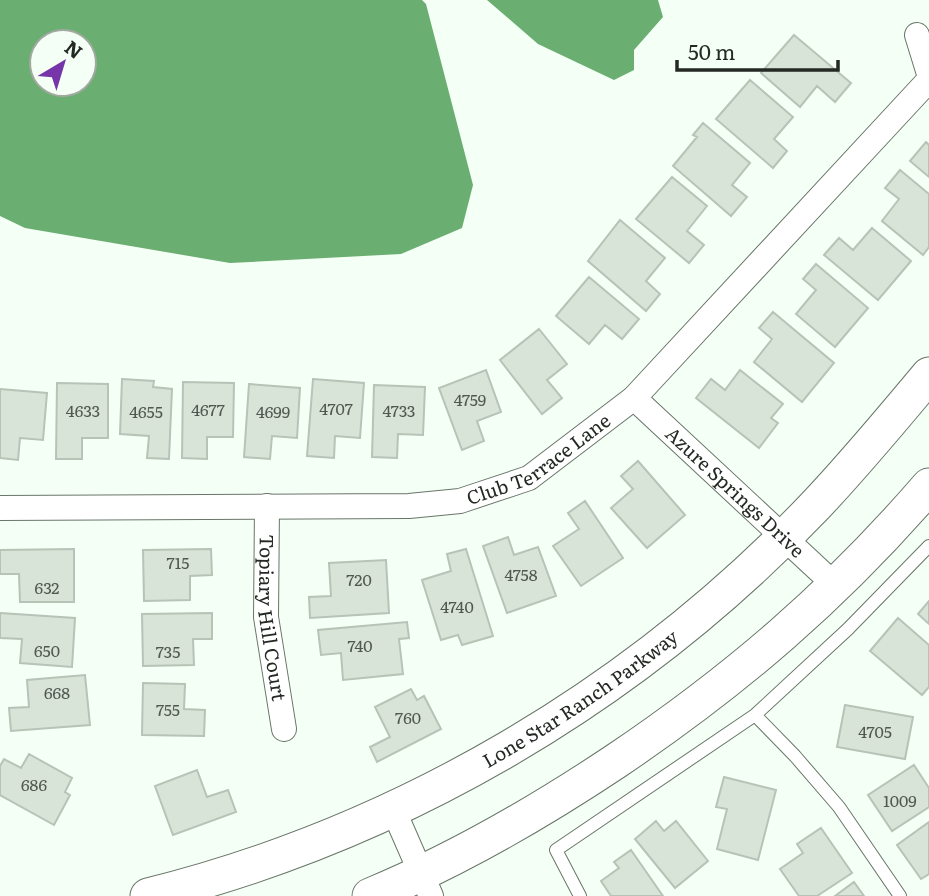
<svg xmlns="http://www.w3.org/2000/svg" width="929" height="896" font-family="Literata,serif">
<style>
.water{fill:#6bae71;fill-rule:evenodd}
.building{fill:#d7e4d7;stroke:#b7c3b7;stroke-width:2}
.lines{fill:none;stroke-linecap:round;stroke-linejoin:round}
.lane-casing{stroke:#697569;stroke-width:14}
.street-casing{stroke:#697569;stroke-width:26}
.secondary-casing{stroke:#697569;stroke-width:37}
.lane{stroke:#fff;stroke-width:12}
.street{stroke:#fff;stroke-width:24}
.secondary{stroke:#fff;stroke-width:35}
.labels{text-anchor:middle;stroke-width:5;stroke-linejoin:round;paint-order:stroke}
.number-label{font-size:16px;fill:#515851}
.street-label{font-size:19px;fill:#242924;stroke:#f4fff5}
</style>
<rect width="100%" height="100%" fill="#f4fff5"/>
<path class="water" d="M0 0H422L426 4 473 185 462 228 401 254 230 263 25 228 0 216ZM84 42V84H42V42Z
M487 0H658L663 17 634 50V70L614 80 538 44Z"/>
<path class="building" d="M794 35 851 83 835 102 817 86 800 107 761 73Z
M750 80 793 117 774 139 787 151 773 168 716 119Z
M703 123 750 163 732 185 747 197 731 216 673 166 697 137 693 135Z
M926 142 929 145V177L910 161Z
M900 170 929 194V247L923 255 882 221 899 199 885 188Z
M672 177 707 206 687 231 704 245 689 263 636 219Z
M620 220 665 258 646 281 660 294 646 311 588 261Z
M872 228 911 261 878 300 824 255 839 238 853 250Z
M816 264 868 308 835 347 796 314 816 290 803 279Z
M589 277 639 319 622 339 605 325 589 344 556 316Z
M773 312 834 363 802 402 754 362 772 339 759 328Z
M539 329 567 364 547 380 562 398 542 414 500 360Z
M486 370 501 412 477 421 484 441 462 450 439 388Z
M740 370 783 404 771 418 778 423 759 448 696 398 711 379 725 390Z
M122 379 154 381 153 387 172 389 169 459 147 458 149 436 120 434Z
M313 379 364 383 360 438 335 436 334 458 307 456Z
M183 382 234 383 233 437H207V459L182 458Z
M57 383 108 384V438H82V459H56Z
M249 384 300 388 297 438 272 436 270 459 244 457Z
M374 385 425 387 423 435 398 434 397 458 372 457Z
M0 389 47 393 43 440 20 438 18 460 0 458Z
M638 461 685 515 647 548 611 508 633 489 621 476Z
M585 501 623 558 581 586 553 546 579 529 568 513Z
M508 537 514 555 538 547 556 596 507 613 483 546Z
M74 549V602H20L19 574H0V550Z
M211 549 212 575 190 576V600L144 601 143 550Z
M466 549 493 636 462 645 458 635 441 640 422 580 451 571 447 554Z
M386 560 389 613 310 618 309 597 331 596 329 563Z
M929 601V624L918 614Z
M0 613 75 618 72 667 20 663 22 639 0 638Z
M212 613V639H193L194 665 143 666 142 614Z
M898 618 929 645V687L922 695 870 651Z
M407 622 409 638 399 639 403 674 343 680 341 653 321 655 318 630Z
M85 675 90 725 11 731 9 708 29 707 27 680Z
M143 683 185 684 184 709 205 710 204 736 142 735Z
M411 689 417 700 424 696 441 729 377 762 370 747 390 737 375 707Z
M845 705 913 717 905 759 837 747Z
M29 754 72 778 65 792 70 795 54 825 0 795V766L4 759 21 768Z
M914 765 929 788V807L892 831 868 795Z
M197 770 207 797 228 790 236 812 173 835 155 786Z
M724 777 776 790 758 860 717 849 727 809 716 807Z
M656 821 664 831 676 821 708 861 675 888 635 839Z
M929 822V874L921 879 897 845Z
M821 828 852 873 817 896H799L780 869 803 853 797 844Z
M631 850 663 896H611L601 881 619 868 614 862Z
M854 882 864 896H835Z"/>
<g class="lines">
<g class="lane-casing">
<path id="lane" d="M755 715 795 756 839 807 900 896
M580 896 556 850 755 715 848 629 929 546"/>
</g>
<g class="street-casing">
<g id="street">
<path d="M917 35 929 74"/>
<path id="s1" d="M634 398 836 586"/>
<path id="s2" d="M267 506 266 617 284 729"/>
<path id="s3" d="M0 508 409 506 460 501 529 478 634 398 929 80"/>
<path d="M393 809 431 896"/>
</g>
</g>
<g class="secondary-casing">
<g id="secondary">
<path id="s4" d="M148 896C401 833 635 695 815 506 855 464 892 419 929 375"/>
<path d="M370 896C457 860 538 813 616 761 736 680 834 596 929 486"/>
</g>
</g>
<use href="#lane" class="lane"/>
<use href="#street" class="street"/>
<use href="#secondary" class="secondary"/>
</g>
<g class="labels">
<g class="number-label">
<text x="470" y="406">4759</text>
<text x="336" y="415">4707</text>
<text x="208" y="416">4677</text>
<text x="83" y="417">4633</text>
<text x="399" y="417">4733</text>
<text x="146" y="418">4655</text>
<text x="273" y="418">4699</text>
<text x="178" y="569">715</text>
<text x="521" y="581">4758</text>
<text x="359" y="586">720</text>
<text x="47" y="594">632</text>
<text x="457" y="613">4740</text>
<text x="360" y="652">740</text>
<text x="47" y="657">650</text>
<text x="168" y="658">735</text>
<text x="57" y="699">668</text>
<text x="168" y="716">755</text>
<text x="408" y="724">760</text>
<text x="875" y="738">4705</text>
<text x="34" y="791">686</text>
<text x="900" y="807">1009</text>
</g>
<g class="street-label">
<text dy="7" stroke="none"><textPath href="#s3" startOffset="550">Club Terrace Lane</textPath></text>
<text dy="7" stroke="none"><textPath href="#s1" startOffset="138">Azure Springs Drive</textPath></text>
<text dy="7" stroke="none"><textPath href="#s2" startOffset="112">Topiary Hill Court</textPath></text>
<text dy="7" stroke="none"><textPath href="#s4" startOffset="478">Lone Star Ranch Parkway</textPath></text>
</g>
</g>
<g transform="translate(63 63) rotate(38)"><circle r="33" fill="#f4fff5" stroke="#a1a9a1" stroke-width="2"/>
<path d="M0-5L12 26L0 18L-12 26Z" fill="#7635a9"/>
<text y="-10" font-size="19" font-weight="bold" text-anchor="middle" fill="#242924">N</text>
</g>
<path d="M677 60v10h161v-10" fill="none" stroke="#242924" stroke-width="3.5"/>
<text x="688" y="60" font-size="21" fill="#242924" stroke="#f4fff5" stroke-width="5" paint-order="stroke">50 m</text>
</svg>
